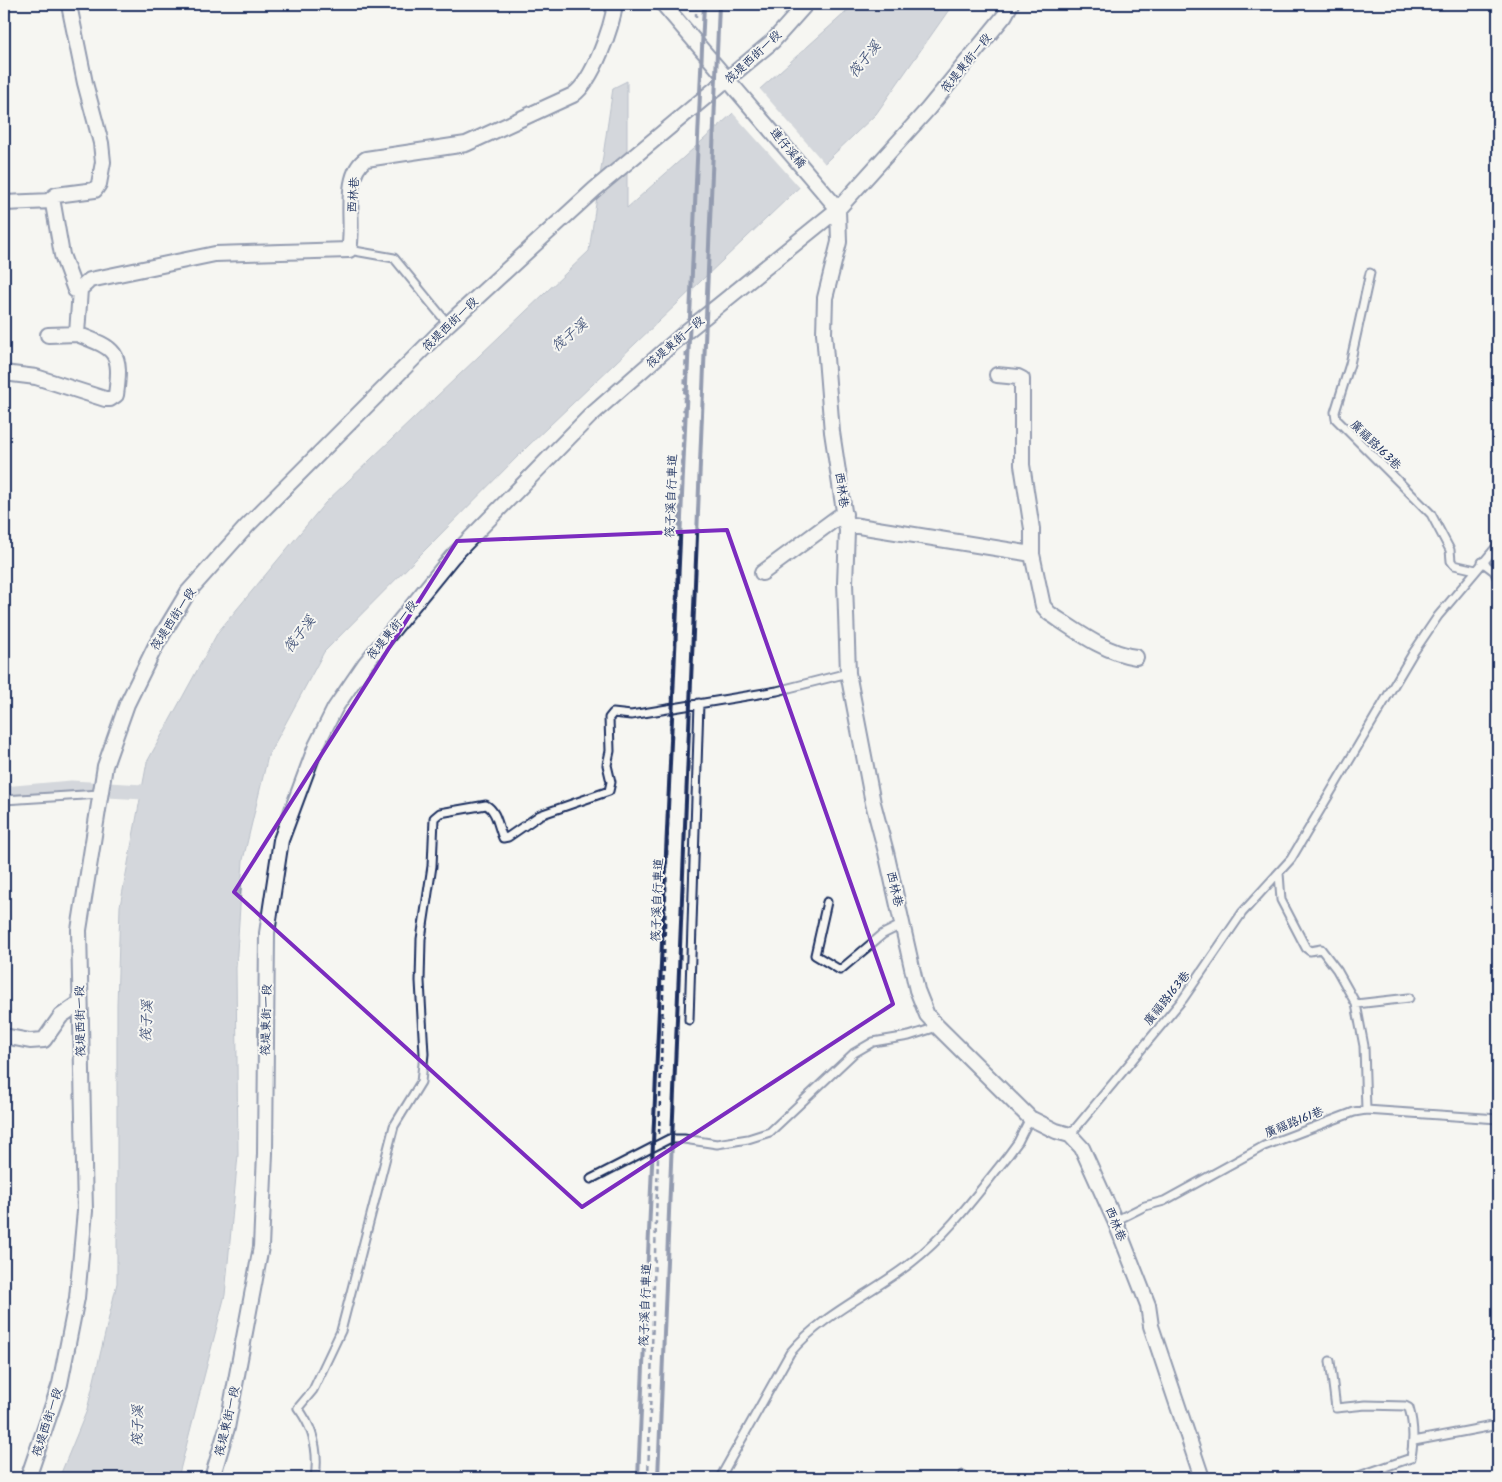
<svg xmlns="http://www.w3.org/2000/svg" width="1502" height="1482" font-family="Kalam,'LXGW WenKai TC',sans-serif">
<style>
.water{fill:#abb2c0;stroke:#717e99}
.pier{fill:#f6f6f2}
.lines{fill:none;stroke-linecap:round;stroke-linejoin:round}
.canal{stroke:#abb2c0;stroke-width:15}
.lane-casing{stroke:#1b2f5e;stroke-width:11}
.street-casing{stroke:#1b2f5e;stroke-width:18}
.path{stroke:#1b2f5e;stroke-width:2.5;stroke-dasharray:5 4;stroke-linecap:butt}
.lane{stroke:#f6f6f2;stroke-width:7}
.street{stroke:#f6f6f2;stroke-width:14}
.rail{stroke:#1b2f5e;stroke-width:4}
.marked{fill:none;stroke:#7b2cbf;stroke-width:4;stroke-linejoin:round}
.labels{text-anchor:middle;stroke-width:4;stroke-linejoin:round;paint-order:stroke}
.street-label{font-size:12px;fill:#1b2f5e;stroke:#f6f6f2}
.water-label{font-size:14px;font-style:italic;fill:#46567b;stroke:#f6f6f2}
</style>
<rect width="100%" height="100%" fill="#f6f6f2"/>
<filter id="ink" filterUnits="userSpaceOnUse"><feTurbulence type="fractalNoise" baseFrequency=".02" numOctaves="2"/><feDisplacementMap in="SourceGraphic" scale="10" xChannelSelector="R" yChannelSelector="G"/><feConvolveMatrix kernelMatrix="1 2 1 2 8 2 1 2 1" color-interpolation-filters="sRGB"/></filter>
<g filter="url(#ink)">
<path class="water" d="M855 4H953L876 114 527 447 324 652 268 756 243 860 236 968 238 1155 225 1295 178 1478H59L87 1410 117 1283V1005L120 906 147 762 218 632 325 503 589 251 613 88 627 81V208Z"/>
<path class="pier" d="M758 87 826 165 801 189 731 111Z"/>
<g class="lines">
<path class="canal" d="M4 794 71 788 162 793"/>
<g class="lane-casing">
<path id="lane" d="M349 250 394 258 448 324
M1370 273 1350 364 1335 412 1336 419 1431 514 1450 550 1451 561 1454 565 1476 570
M1482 562 1494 571 1498 579
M4 800 100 794
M1279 873 1281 900 1306 948 1310 951 1321 949 1337 970 1356 1004 1409 998
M827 902 815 955 840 970 883 934 903 924
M1356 1004 1364 1046 1366 1110
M689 1020 699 703
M1070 1135 1183 999 1242 913 1291 859 1413 653 1438 616 1498 545
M591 1179 669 1139H684L717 1144 748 1139 770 1132 854 1053 873 1042 909 1036 937 1027
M1115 1221 1145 1206 1164 1201 1264 1146 1354 1112 1366 1110 1498 1119
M1330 1361 1336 1408 1366 1405 1405 1406 1409 1408C1414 1425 1414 1441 1411 1458L1353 1478
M1414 1441 1498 1425
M963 1475 964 1478
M315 1478C319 1452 314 1429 298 1408L313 1390 341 1331 394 1126 421 1082 424 1054 420 981 421 939 432 866 434 818 440 813 486 805C497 811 498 827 503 838L508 837 540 815 609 791 611 782 607 765 610 751 609 718 613 713 631 715 777 691 848 673
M720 1478 790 1353C822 1314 873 1293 912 1262 949 1233 977 1194 1007 1157L1018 1142 1030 1118"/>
</g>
<g class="street-casing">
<path id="street" d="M73 4 69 5 85 83 101 143 103 162 99 184 95 190 56 195 52 198 62 255 75 290 80 289 90 280 215 254 349 250C355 224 341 176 366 159L466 144 573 95C593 81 612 27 615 4
M663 4 838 209
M4 203 52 201
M838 209 839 242 825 298 824 333 832 432 847 531 845 583 848 673 873 803 886 852 917 990 927 1015 938 1027 1030 1118 1056 1131 1070 1135 1082 1148 1115 1221 1148 1305 1151 1326 1202 1478
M48 335 77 334
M4 373 36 377 105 399H110L116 395C122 351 116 349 77 334L80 289
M997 375 1018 377 1022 379V465L1032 529V554L1043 606 1049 613C1075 630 1105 653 1136 657
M846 524 1032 554
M762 573 838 517 845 514
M4 1036 30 1041 44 1040 61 1016 80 1003
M28 1478 60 1384 77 1298 85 1211 79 930 105 766 127 704 155 647 188 592 247 526 448 324 595 189 773 41 806 4
M212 1478 227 1428 261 1247 265 1153 267 933 281 840 316 746 335 708 365 664 452 557 590 416 687 331 838 209 928 109 1005 15 1011 4"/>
</g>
<path class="path" d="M696 4V20
M672 699 686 350
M659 1134 671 719
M648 1478 658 1157"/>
<use href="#lane" class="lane"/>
<use href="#street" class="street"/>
<path class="rail" d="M638 1478 704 4
M658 1478 719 4"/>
</g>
</g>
<path d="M0 0H1502V1482H0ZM727 530 893 1004 582 1207 234 892 457 541Z" fill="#f6f6f2" fill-opacity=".55" fill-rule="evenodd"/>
<path class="marked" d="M727 530 893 1004 582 1207 234 892 457 541Z"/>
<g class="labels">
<g class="street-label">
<text transform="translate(753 57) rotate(-43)" y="4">筏堤西街一段</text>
<text transform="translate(966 63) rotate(-51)" y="4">筏堤東街一段</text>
<text transform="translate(788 148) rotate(50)" y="4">連仔溪橋</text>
<text transform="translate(353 195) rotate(-85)" y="4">西林巷</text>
<text transform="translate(450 324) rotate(-44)" y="4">筏堤西街一段</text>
<text transform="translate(675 342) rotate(-41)" y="4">筏堤東街一段</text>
<text transform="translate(1376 445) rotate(44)" y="4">廣福路163巷</text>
<text transform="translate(842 490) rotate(82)" y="4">西林巷</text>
<text transform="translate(671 496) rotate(-88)" y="4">筏子溪自行車道</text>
<text transform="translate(173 619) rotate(-57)" y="4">筏堤西街一段</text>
<text transform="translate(392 630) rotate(-51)" y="4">筏堤東街一段</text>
<text transform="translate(895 889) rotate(77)" y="4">西林巷</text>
<text transform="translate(657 900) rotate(-88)" y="4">筏子溪自行車道</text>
<text transform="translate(1167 998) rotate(-51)" y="4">廣福路163巷</text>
<text transform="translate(266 1020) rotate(-89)" y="4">筏堤東街一段</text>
<text transform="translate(80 1021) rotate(-91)" y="4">筏堤西街一段</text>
<text transform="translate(1294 1122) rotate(-22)" y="4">廣福路161巷</text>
<text transform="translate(1116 1224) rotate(68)" y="4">西林巷</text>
<text transform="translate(645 1305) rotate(-88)" y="4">筏子溪自行車道</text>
<text transform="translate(227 1421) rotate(-77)" y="4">筏堤東街一段</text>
<text transform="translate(47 1422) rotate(-72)" y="4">筏堤西街一段</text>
</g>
<g class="water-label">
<text transform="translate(864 59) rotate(-51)" y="5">筏子溪</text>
<text transform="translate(569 335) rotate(-40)" y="5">筏子溪</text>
<text transform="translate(299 634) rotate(-53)" y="5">筏子溪</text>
<text transform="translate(146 1021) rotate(-88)" y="5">筏子溪</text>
<text transform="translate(137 1426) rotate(-89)" y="5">筏子溪</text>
</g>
</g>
<rect width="1502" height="1482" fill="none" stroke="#f6f6f2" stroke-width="20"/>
<rect x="10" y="10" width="1482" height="1462" fill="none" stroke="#1b2f5e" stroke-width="2" filter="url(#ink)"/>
</svg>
